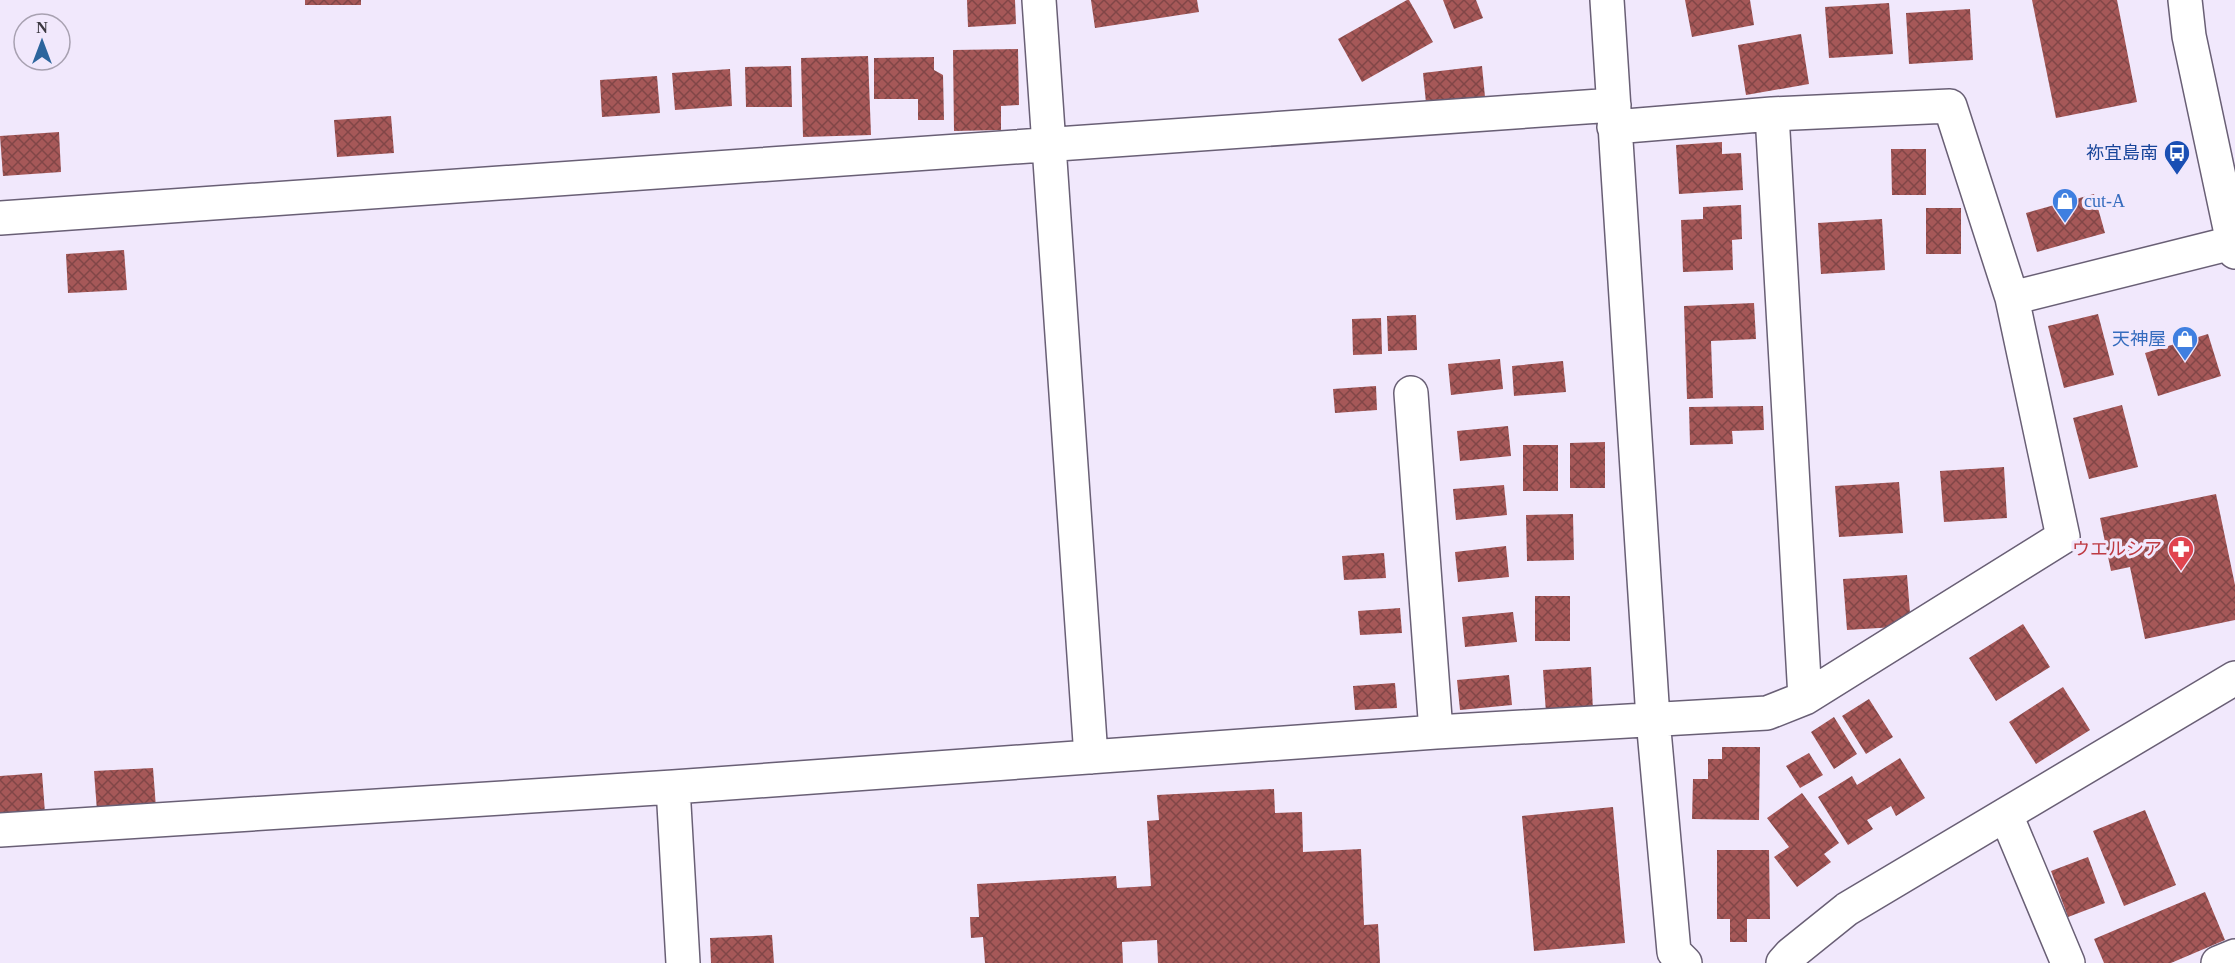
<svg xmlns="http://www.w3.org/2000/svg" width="2235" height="963" font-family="'Times New Roman','Noto Sans JP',serif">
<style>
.building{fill:url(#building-cross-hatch)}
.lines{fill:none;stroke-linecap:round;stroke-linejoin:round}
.street-casing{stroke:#695f75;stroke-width:36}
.secondary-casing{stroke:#695f75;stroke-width:36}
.street{stroke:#fff;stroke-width:33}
.secondary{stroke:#fff;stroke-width:33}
.labels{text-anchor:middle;stroke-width:6;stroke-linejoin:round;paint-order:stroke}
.transit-label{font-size:18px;fill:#164399;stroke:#f1e8fc;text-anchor:end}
.shop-label{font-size:18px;fill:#366cbe;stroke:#f1e8fc;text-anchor:start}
.health-label{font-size:18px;fill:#be3a42;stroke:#f1e8fc;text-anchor:end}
</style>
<defs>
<pattern id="building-cross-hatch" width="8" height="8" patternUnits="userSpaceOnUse" patternTransform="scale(1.5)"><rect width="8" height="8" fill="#a65858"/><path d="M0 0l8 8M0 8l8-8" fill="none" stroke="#814647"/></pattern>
</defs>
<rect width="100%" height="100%" fill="#f1e8fc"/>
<path class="building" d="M305 0H361V5H305Z
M967 0H1015L1016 24 968 27Z
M1091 0H1197L1199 12 1095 28Z
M1407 0H1409L1433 42 1362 82 1338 39Z
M1443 0H1476L1483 18 1454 29Z
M1685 0H1750L1754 25 1692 37Z
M2032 0H2117L2137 102 2056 118Z
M1889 3 1893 54 1829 58 1825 7Z
M1970 9 1973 60 1909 64 1906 13Z
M1801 34 1809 84 1746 95 1738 45Z
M1018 49 1019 105 1001 106V130L954 131 953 50Z
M868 56 871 135 803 137 801 58Z
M934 57V70L943 75 944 120H918V99H874V58Z
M791 66 792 107H746L745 67Z
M1482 66 1485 97 1426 103 1423 73Z
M730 69 732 106 675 110 672 73Z
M657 76 660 113 602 117 600 80Z
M391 116 394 153 337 157 334 120Z
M59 132 61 172 3 176 0 136Z
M1722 142V154L1741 153 1743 190 1679 194 1676 145Z
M1891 149H1926V195H1892Z
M2094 194 2105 233 2037 252 2026 213Z
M1741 205 1742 239 1732 240 1733 270 1683 272 1681 220 1703 219V207Z
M1926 208H1961V254H1926Z
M1882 219 1885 270 1821 274 1818 223Z
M124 250 127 290 68 293 66 254Z
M1754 303 1756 339 1711 341 1713 398 1687 399 1684 306Z
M2098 314 2114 375 2064 388 2048 326Z
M1416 315 1417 350 1388 351 1387 316Z
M1381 318 1382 354 1353 355 1352 319Z
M2208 334 2221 376 2158 396 2145 353Z
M1500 359 1503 389 1451 395 1448 364Z
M1563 361 1566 392 1514 396 1512 366Z
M1376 386 1377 410 1335 413 1333 389Z
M2122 405 2138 467 2089 479 2073 418Z
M1763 406 1764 430 1732 431 1733 444 1690 445 1689 407Z
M1508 426 1511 456 1460 461 1457 431Z
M1605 442V488H1570V443Z
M1523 445H1558V491H1523Z
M2004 467 2007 518 1944 522 1940 471Z
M1899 482 1903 533 1839 537 1835 486Z
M1504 485 1507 515 1456 520 1453 489Z
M2216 494 2235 585V620L2145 639 2130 567 2111 571 2100 518Z
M1573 514 1574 560 1527 561 1526 515Z
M1506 546 1509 577 1458 582 1455 552Z
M1384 553 1386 578 1344 580 1342 556Z
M1907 575 1911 626 1847 630 1843 579Z
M1535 596H1570V641H1535Z
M1400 608 1402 633 1360 635 1358 611Z
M1513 612 1517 642 1465 647 1462 617Z
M2023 624 2050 667 1996 701 1969 658Z
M1591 667 1593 711 1546 713 1543 670Z
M1509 675 1512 705 1460 710 1457 680Z
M1395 683 1397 708 1355 710 1353 686Z
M2063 687 2090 730 2036 764 2009 722Z
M1869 699 1893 737 1866 754 1842 716Z
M1834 717 1857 754 1834 769 1811 732Z
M1722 747H1760L1759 820 1692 819 1693 779H1708V759H1722Z
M1809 753 1823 775 1800 788 1786 766Z
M1900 758 1925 798 1896 816 1891 806 1867 820 1873 829 1848 845 1818 797 1852 776 1857 785Z
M153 768 156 808 97 811 94 771Z
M42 773 45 813 0 816V776Z
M1274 789 1275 813 1302 812 1303 852 1361 849 1364 925 1378 924 1380 963H1158L1157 940 1122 942 1123 963H985L983 937 971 938 970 917H979L977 884 1116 876 1117 888 1151 886 1147 821 1159 820 1157 795Z
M1802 793 1839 843 1824 854 1831 862 1797 887 1774 857 1789 847 1767 818Z
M1613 807 1625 943 1534 951 1522 816Z
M2145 810 2176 885 2124 906 2093 831Z
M1717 850H1769L1770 919H1747V942H1730V919H1717Z
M2088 857 2105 903 2068 917 2051 871Z
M2205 892 2225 940 2171 963H2104L2094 939Z
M772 935 774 963H711L710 938Z"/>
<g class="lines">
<g class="street-casing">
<path id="street" d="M1039 0 1091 757
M1607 0 1653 719 1674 952 1685 963
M1772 114 1805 698
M0 218 1614 105
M2012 298 2232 243
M1411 393 1436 732
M673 787 683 963
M2006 815 2068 963
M0 830 673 787 1436 732 1767 713 1805 698 2063 537 2012 298 1950 106 1772 114 1614 127
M2218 963 2235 956"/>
</g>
<g class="secondary-casing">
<path id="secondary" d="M2185 0 2189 36 2235 252
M1783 963 1791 954 1847 909 2235 678"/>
</g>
<use href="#street" class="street"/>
<use href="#secondary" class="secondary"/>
</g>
<defs>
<g id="bus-pin" transform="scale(1.35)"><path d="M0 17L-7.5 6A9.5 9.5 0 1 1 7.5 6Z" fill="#1a4fb4" stroke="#f1e8fc"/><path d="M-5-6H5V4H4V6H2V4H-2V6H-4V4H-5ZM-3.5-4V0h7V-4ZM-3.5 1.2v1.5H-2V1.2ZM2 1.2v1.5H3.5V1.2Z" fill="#fff"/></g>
<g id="shop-pin" transform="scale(1.35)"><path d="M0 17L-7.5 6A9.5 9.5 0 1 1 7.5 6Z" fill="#3f7fe0" stroke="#f1e8fc"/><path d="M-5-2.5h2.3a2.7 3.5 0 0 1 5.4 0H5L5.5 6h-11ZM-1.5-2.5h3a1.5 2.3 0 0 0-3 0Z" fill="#fff"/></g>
<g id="pharmacy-pin" transform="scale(1.35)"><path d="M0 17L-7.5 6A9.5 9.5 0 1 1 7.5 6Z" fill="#e0444e" stroke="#f1e8fc"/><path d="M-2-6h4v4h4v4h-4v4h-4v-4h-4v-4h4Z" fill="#fff"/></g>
</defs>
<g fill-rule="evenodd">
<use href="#bus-pin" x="2177" y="153"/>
<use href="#shop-pin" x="2065" y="201"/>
<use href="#shop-pin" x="2185" y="339"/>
<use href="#pharmacy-pin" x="2181" y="549"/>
</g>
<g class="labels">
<g class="transit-label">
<text x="2158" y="159">祢宜島南</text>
</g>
<g class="shop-label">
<text x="2084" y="207">cut-A</text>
<text x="2166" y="345" text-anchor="end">天神屋</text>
</g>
<g class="health-label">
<text x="2162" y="555">ウエルシア</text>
</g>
</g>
<g transform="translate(42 42)"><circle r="28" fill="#f1e8fc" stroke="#a8a1b1" stroke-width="1.5"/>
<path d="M0-4.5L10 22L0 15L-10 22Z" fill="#2c659d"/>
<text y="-9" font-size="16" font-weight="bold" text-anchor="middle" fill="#3b3740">N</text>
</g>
</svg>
